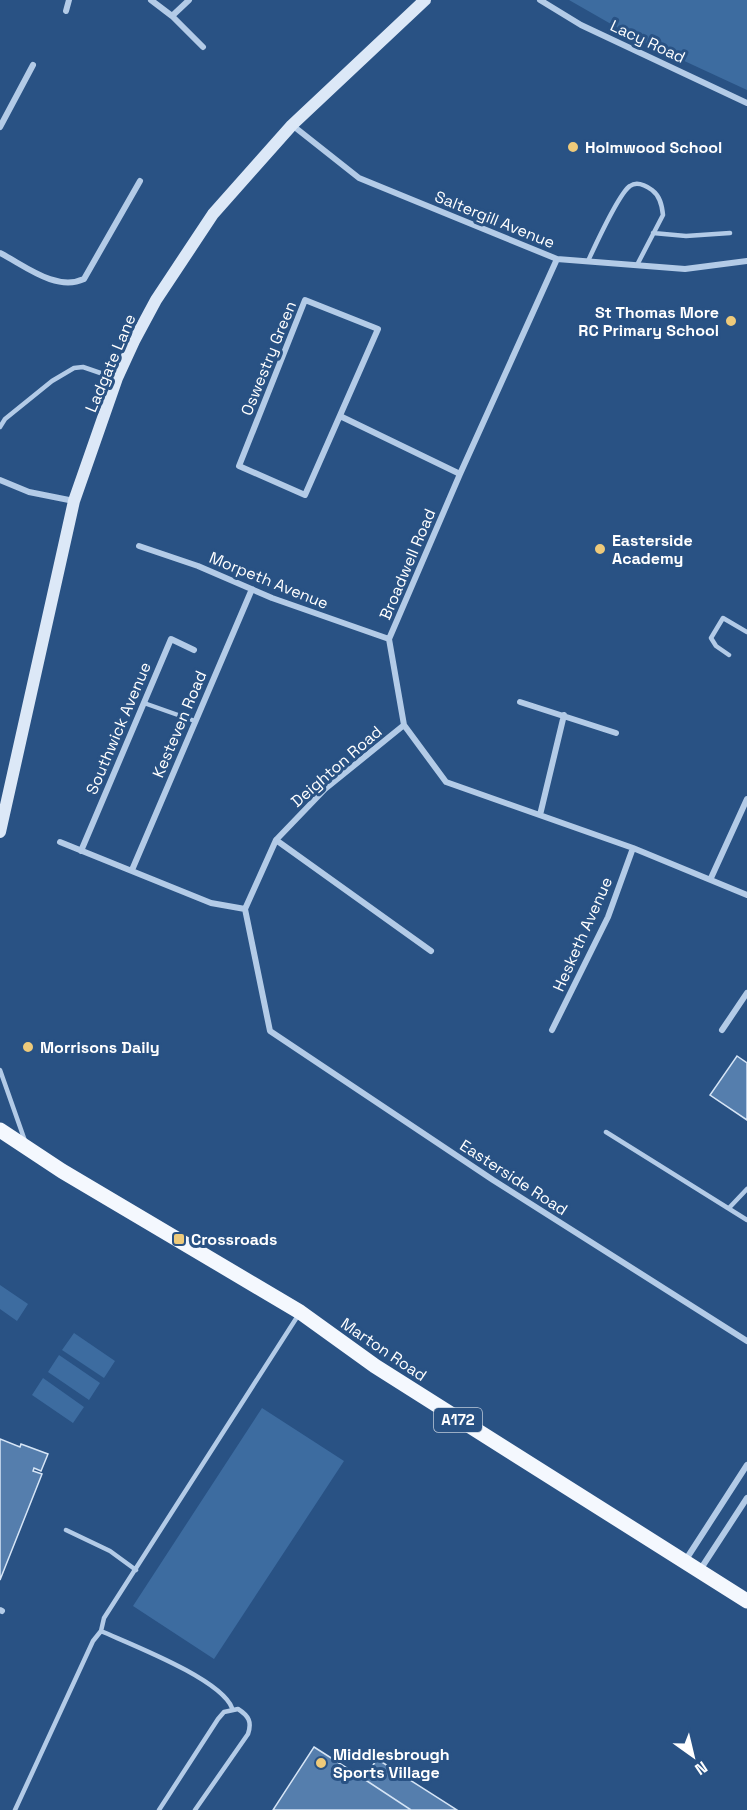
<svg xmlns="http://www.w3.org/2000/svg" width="747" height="1810" font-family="'Space Grotesk',sans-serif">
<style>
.green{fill:#3d6ca0}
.building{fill:#557ead;stroke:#d6e5f6;stroke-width:1.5}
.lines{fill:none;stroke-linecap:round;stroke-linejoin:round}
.lane{stroke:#b3cbe7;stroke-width:4.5}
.street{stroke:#b3cbe7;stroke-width:6}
.secondary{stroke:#dce8f7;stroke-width:12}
.primary{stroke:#f4f8fe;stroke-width:15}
.poi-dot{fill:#eeca7a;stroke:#295284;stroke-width:2}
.labels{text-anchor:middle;stroke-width:6;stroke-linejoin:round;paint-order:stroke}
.shield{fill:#295284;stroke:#bfcbda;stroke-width:1.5}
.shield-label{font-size:15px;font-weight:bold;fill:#fff}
.street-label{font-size:16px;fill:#fff;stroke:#295284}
.poi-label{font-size:16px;font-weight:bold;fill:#fff;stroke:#295284;text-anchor:start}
</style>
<rect width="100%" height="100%" fill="#295284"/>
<path class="green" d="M569 0H747V90L639 40Z
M0 1285 28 1304 17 1321 0 1309Z
M74 1333 115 1361 104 1378 62 1350Z
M59 1355 100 1383 89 1400 48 1372Z
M43 1378 84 1407 73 1423 32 1395Z
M262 1408 344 1461 214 1659 133 1606Z"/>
<path class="building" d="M737 1056 747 1063V1120L710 1095Z
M0 1439 20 1447 21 1444 48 1454 41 1471 34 1468 33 1471 42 1474 0 1580Z
M314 1747 364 1779 411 1810H273Z
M377 1759 457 1810H411L364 1779Z"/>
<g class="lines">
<path class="lane" d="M653 233 686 236 730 233
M588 261C595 246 619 193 630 186 637 181 645 185 652 190 660 196 662 205 663 215L637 265
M0 427 5 419 52 381 74 368 83 367 115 378
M729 655 716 646 711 638 723 618 747 632
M144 703 195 721
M0 1070 25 1141
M606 1132 747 1220
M729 1208 747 1189
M66 1530 110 1551 136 1570
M101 1631C132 1645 221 1679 232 1708
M15 1810 93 1641 101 1631 104 1618 299 1314
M159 1810 218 1719 224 1712 238 1709C249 1716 252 1722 248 1734L195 1810"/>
<path class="street" d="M151 0 172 16 189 0
M540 0 581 25 747 103
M66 11 69 0
M172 16 203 47
M292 125 359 178 557 259 685 269 747 261
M0 127 33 65
M0 253C24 265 56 292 84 279L140 181
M557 259 460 474 389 639 404 725 446 782 633 848 747 895
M305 300 378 329 305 495 239 466Z
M340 416 460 474
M0 480 29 492 74 501
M139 546 198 566 272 598 389 639
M520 702 616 733
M404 725 325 789 276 840 245 909 270 1031 493 1180 747 1341
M540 815 564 715
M276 840 431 951
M60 842 211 903 245 909
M81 851 171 639 194 650
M132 870 252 589
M711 878 747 799
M552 1030 608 917 633 848
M722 1030 747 993
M685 1561 747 1465
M700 1570 747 1498
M0 1610 2 1611"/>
<path class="secondary" d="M0 832 74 501 117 378 134 341 156 300 213 214 292 125 425 0"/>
<path class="primary" d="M0 1130 62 1171 300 1312 375 1366 747 1601"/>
</g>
<g class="poi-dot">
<circle cx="573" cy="147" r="6"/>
<circle cx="731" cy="321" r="6"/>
<circle cx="600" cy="549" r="6"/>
<circle cx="28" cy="1047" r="6"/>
<rect x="173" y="1233" width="12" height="12" rx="3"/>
<circle cx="321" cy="1763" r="6"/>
</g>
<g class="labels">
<rect class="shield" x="434" y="1408" width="48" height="24" rx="4.5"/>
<g class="shield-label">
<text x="458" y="1425">A172</text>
</g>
<g class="street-label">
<text transform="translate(648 41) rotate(25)" y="6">Lacy Road</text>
<text transform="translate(495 219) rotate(22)" y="6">Saltergill Avenue</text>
<text transform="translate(268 358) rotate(-68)" y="6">Oswestry Green</text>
<text transform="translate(110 363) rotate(-67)" y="6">Ladgate Lane</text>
<text transform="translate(407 564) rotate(-67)" y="6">Broadwell Road</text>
<text transform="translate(269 580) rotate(22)" y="6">Morpeth Avenue</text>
<text transform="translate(179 724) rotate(-67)" y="6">Kesteven Road</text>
<text transform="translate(118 728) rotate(-67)" y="6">Southwick Avenue</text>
<text transform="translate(336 766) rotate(-41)" y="6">Deighton Road</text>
<text transform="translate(582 934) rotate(-66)" y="6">Hesketh Avenue</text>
<text transform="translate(514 1177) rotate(33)" y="6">Easterside Road</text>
<text transform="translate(384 1349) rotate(34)" y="6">Marton Road</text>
</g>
<g class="poi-label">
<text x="585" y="153">Holmwood School</text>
<text x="719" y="318" text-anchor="end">St Thomas More<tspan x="719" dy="18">RC Primary School</tspan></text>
<text x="612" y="546">Easterside<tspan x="612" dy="18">Academy</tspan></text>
<text x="40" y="1053">Morrisons Daily</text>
<text x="191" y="1245">Crossroads</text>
<text x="333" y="1760">Middlesbrough<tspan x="333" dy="18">Sports Village</tspan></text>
</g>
</g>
<g transform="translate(693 1756) rotate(146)" stroke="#295284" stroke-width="4.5" paint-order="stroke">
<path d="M0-4.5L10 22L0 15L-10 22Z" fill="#ffffff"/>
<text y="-9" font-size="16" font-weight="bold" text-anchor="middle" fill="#ffffff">N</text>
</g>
</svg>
